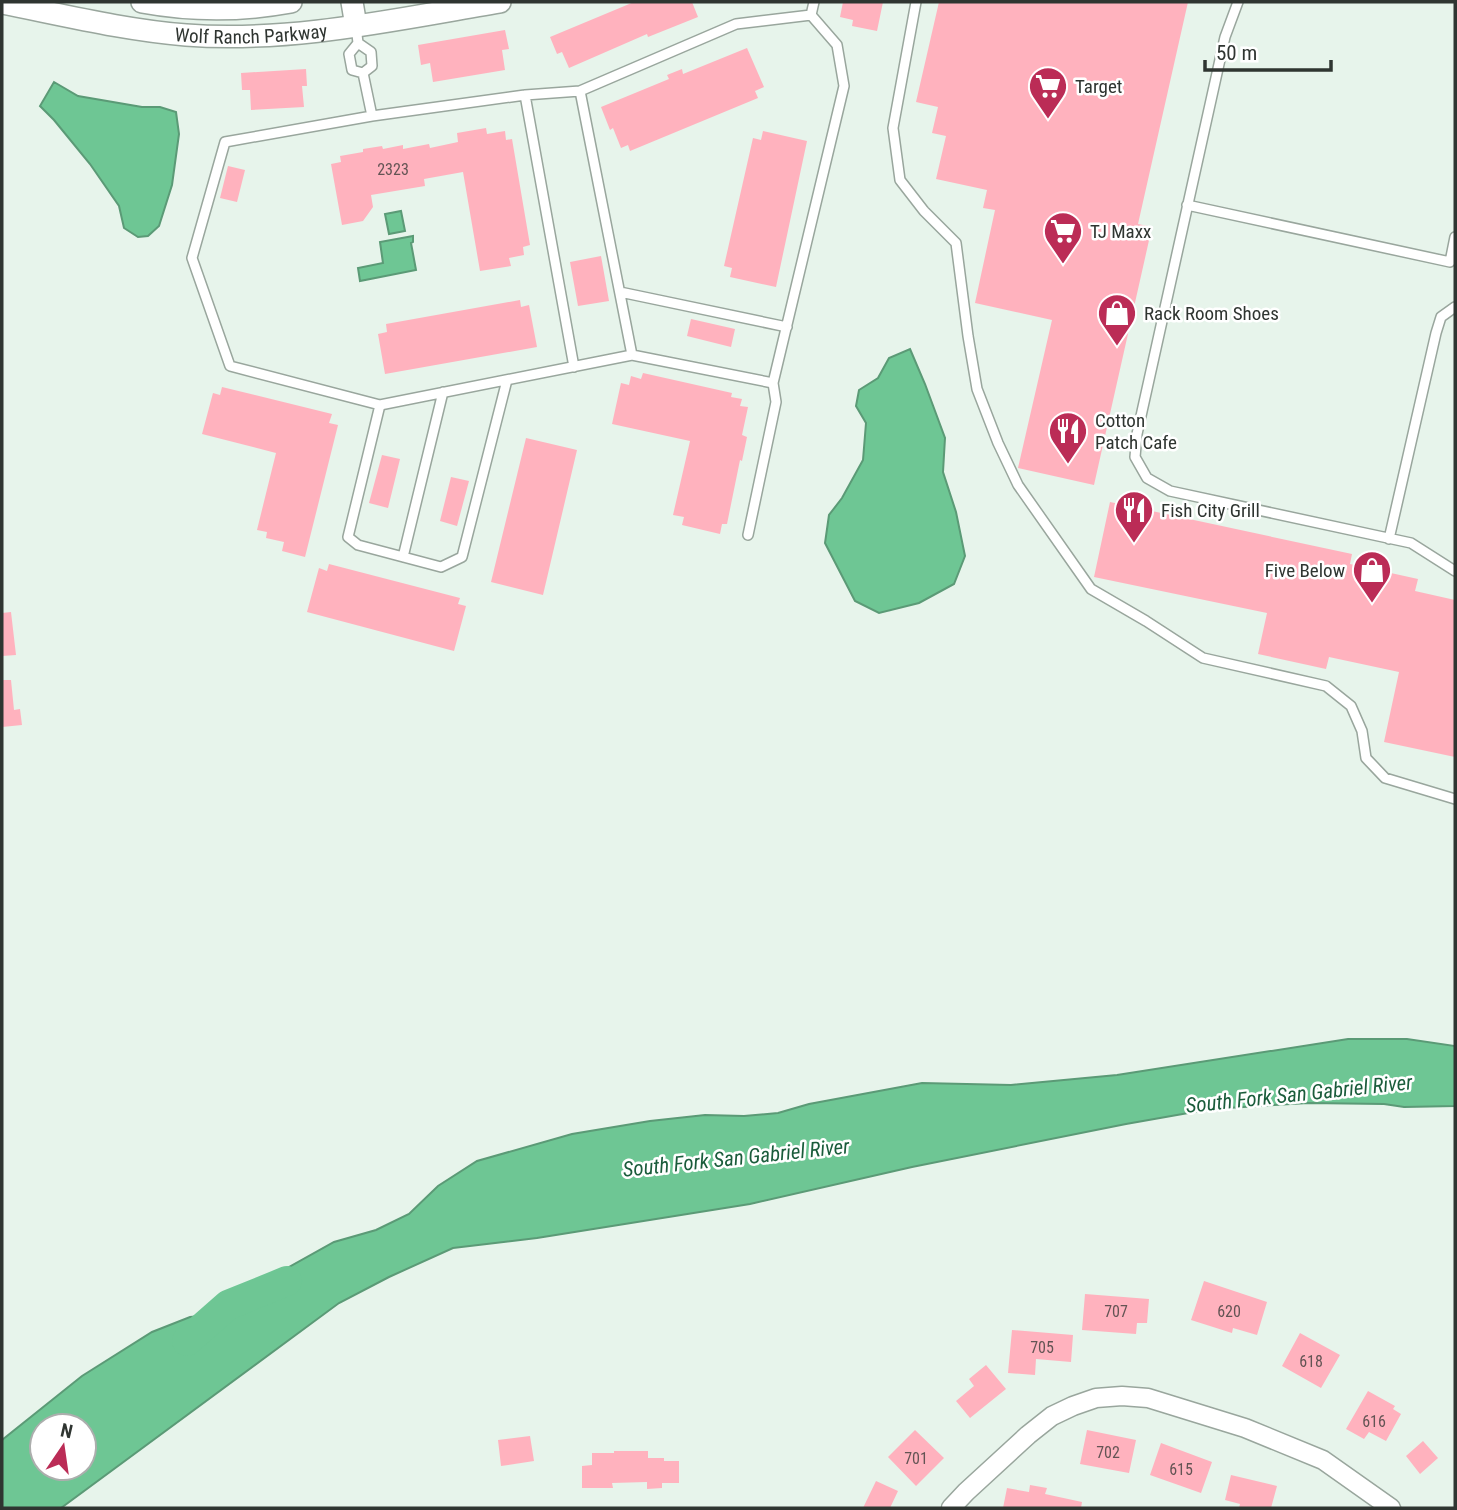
<svg xmlns="http://www.w3.org/2000/svg" width="1457" height="1510" font-family="'Roboto Condensed',sans-serif">
<style>
.water{fill:#6ec694;stroke:#5b9a76;stroke-width:2;fill-rule:evenodd}
.lines{fill:none;stroke-linecap:round;stroke-linejoin:round}
.river{stroke:#6ec694;stroke-width:30}
.building{fill:#ffb2be}
.service-casing{stroke:#99a69d;stroke-width:12}
.minor-casing{stroke:#99a69d;stroke-width:21}
.tertiary-casing{stroke:#99a69d;stroke-width:24}
.service{stroke:#fff;stroke-width:9}
.minor{stroke:#fff;stroke-width:18}
.tertiary{stroke:#fff;stroke-width:21}
.labels{text-anchor:middle;stroke-width:5;stroke-linejoin:round;paint-order:stroke}
.number-label{font-size:16px;fill:#635454}
.street-label{font-size:19px;fill:#2f3531;stroke:#fff}
.poi-label{font-size:19px;fill:#2f3531;stroke:#fff;text-anchor:start}
.water-label{font-size:21px;font-style:italic;fill:#1a5c3b;stroke:#fff}
</style>
<rect width="100%" height="100%" fill="#e7f4eb"/>
<path class="water" d="M54 82 78 96 142 107H160L176 112 179 134 172 185 159 226 148 236 138 237 124 228 119 206 90 164 54 120 40 106Z
M401 211 405 231 389 234 385 214Z
M413 236V242L411 243 416 270 360 281 358 268 383 263 380 242Z
M910 349 925 384 945 438 943 472 956 512 965 556 954 584 919 603 879 613 855 601 825 543 829 515 842 498 863 460 866 423 856 406 859 390 878 378 889 358Z
M1348 1039H1407L1455 1046V1106L1404 1107 1384 1104 1308 1103 1211 1109 1126 1124 912 1167 750 1204 537 1238 453 1248 389 1277 339 1303 61 1508H2V1440L82 1376 152 1332 190 1317 223 1314 236 1309 280 1272 334 1242 376 1230 409 1214 438 1186 477 1161 572 1134 650 1121 705 1115 744 1116 778 1113 809 1104 922 1083 1011 1085 1117 1075ZM84 1426V1468H42V1426Z"/>
<g class="lines">
<path class="river" d="M187 1341 228 1305 287 1281"/>
</g>
<path class="building" d="M634 2H692L698 17 648 37 647 34 569 68 562 52 557 54 550 37Z
M843 2H883L877 31 852 26 853 20 840 17Z
M939 2H1188L1138 224 1152 227 1094 485 1018 468 1052 320 975 303 995 210 983 208 987 190 936 179 946 136 932 133 938 107 916 102Z
M505 30 509 49 502 50 505 70 433 82 430 63 421 65 418 45Z
M747 48 764 87 755 91 758 98 630 151 628 145 621 148 613 128 610 130 601 107 669 79 667 75 682 69 683 74Z
M306 69 307 86H302L304 107 251 110 250 90H242L241 73Z
M486 128 487 134 505 131 506 140 512 139 530 245 523 247 524 255 509 258 511 266 480 271 463 172 424 179 425 186 371 195 373 207 363 221 342 225 331 164 341 162 340 156 363 152V149L382 146 383 149 403 145V149L429 144 430 148 458 142 457 133Z
M763 131 807 141 776 287 730 277 732 268 724 266 753 138 761 140Z
M228 166 245 170 237 202 220 198Z
M601 256 609 301 578 306 570 262Z
M520 300 521 307 529 305 537 347 385 374 378 334 387 332 386 324Z
M691 319 735 329 731 347 687 336Z
M643 373 732 393 731 397 742 399 740 406 748 407 742 435 747 437 742 461 740 460 727 524H722L720 534 682 525 684 517 673 515 690 441 612 424 621 383 629 385 631 376 641 379Z
M222 387 332 414 329 423 338 425 305 557 282 551 284 542 266 538 267 532 257 530 276 453 202 434 213 393 220 395Z
M526 438 577 450 543 595 491 582Z
M382 455 400 459 388 508 369 503Z
M451 477 469 481 457 526 440 521Z
M1110 502 1352 554 1350 564 1418 579 1415 591 1455 600V757L1384 742 1399 672 1329 657 1326 669 1258 654 1267 613 1094 577Z
M329 564 460 598 458 604 466 606 454 651 307 612 319 568 327 571Z
M11 612 16 655 2 656V613Z
M2 680H11L14 710 20 709 22 725 2 727Z
M1204 1281 1267 1302 1257 1335 1233 1328 1232 1333 1191 1320Z
M1085 1294 1149 1299 1147 1323H1137L1136 1334 1082 1330Z
M1012 1330 1073 1335 1071 1362 1036 1359 1035 1375 1008 1373Z
M1300 1333 1340 1355 1321 1388 1282 1366Z
M986 1365 1006 1389 970 1418 956 1401 974 1386 969 1379Z
M1368 1391 1395 1406 1393 1409 1401 1414 1386 1441 1369 1432 1364 1439 1346 1429Z
M915 1430 944 1458 916 1486 888 1457Z
M1087 1430 1136 1440 1129 1473 1080 1464Z
M530 1436 534 1461 501 1466 498 1440Z
M1423 1441 1438 1458 1420 1474 1406 1456Z
M1161 1443 1212 1462 1201 1493 1150 1475Z
M614 1451H648V1458H664V1461H679V1483H662V1488L647 1489V1482L612 1483 613 1488H582V1466L592 1465V1453H614Z
M1231 1475 1277 1486 1271 1508H1239L1240 1504 1225 1500Z
M876 1481 898 1491 890 1508H863Z
M1030 1485 1047 1488 1045 1494 1082 1502 1081 1508H1003L1007 1488 1029 1492Z"/>
<g class="lines">
<g class="service-casing">
<path id="service" d="M916 2 893 128 900 180 924 211 956 243 968 336 977 389 998 443 1018 485 1091 589 1146 621 1203 658 1326 686 1351 706 1362 731 1366 758 1385 778 1455 799
M1238 2 1225 37 1137 434 1135 457 1147 478 1170 491 1411 543 1455 571
M356 26 358 43 371 52 372 66 363 73
M358 43 349 54 352 70 363 73
M363 73 372 116 525 95 580 91 736 24 811 15 814 2
M580 91 632 355
M525 95 574 367
M372 116 225 142 192 258 230 366 380 405 632 355 773 383 844 86 837 45 811 15
M1187 205 1450 262 1455 237
M620 292 787 327
M380 405 348 537 358 545 441 567 462 557 507 380
M748 535 776 402 773 383
M1389 539 1436 333 1441 317 1455 307
M403 557 443 392"/>
</g>
<g class="minor-casing">
<path id="minor" d="M951 1508 966 1492 1028 1435 1052 1416 1073 1406 1096 1398 1122 1396 1148 1398 1245 1428 1323 1460 1391 1508"/>
</g>
<g class="tertiary-casing">
<g id="tertiary">
<path d="M142 2C191 11 242 11 291 2"/>
<path d="M352 2 356 26"/>
<path id="s1" d="M2 3C63 15 124 30 186 35 292 43 397 19 500 2"/>
</g>
</g>
<use href="#service" class="service"/>
<use href="#minor" class="minor"/>
<use href="#tertiary" class="tertiary"/>
</g>
<defs>
<g id="supermarket-pin" transform="scale(2.0125)"><path d="M0 17L-7.5 6A9.5 9.5 0 1 1 7.5 6Z" fill="#bb2c56" stroke="#fff"/><path d="M-6-5.5h2.5l.6 2H6L4.5 2H-2.5L-4.4-4H-6ZM-1.5 3.2a1.3 1.3 0 1 0 .1 0ZM3 3.2a1.3 1.3 0 1 0 .1 0Z" fill="#fff"/></g>
<g id="shop-pin" transform="scale(2.0125)"><path d="M0 17L-7.5 6A9.5 9.5 0 1 1 7.5 6Z" fill="#bb2c56" stroke="#fff"/><path d="M-5-2.5h2.3a2.7 3.5 0 0 1 5.4 0H5L5.5 6h-11ZM-1.5-2.5h3a1.5 2.3 0 0 0-3 0Z" fill="#fff"/></g>
<g id="restaurant-pin" transform="scale(2.0125)"><path d="M0 17L-7.5 6A9.5 9.5 0 1 1 7.5 6Z" fill="#bb2c56" stroke="#fff"/><path d="M-5-6h1v4h1v-4h1v4h1v-4h1v5L-1.5 .5V6h-2V.5L-5-1ZM5-6V6H3V1.5H1.5Q1.5-4 5-6Z" fill="#fff"/></g>
</defs>
<g fill-rule="evenodd">
<use href="#supermarket-pin" x="1048" y="86"/>
<use href="#supermarket-pin" x="1063" y="231"/>
<use href="#shop-pin" x="1117" y="313"/>
<use href="#restaurant-pin" x="1068" y="431"/>
<use href="#restaurant-pin" x="1134" y="510"/>
<use href="#shop-pin" x="1372" y="570"/>
</g>
<g class="labels">
<g class="number-label">
<text x="393" y="175">2323</text>
<text x="1116" y="1317">707</text>
<text x="1229" y="1317">620</text>
<text x="1042" y="1353">705</text>
<text x="1311" y="1367">618</text>
<text x="1374" y="1427">616</text>
<text x="1108" y="1458">702</text>
<text x="916" y="1464">701</text>
<text x="1181" y="1475">615</text>
</g>
<g class="street-label">
<text dy="7" stroke="none"><textPath href="#s1" startOffset="252">Wolf Ranch Parkway</textPath></text>
</g>
<g class="poi-label">
<text x="1075" y="93">Target</text>
<text x="1090" y="238">TJ Maxx</text>
<text x="1144" y="320">Rack Room Shoes</text>
<text x="1095" y="427">Cotton<tspan x="1095" dy="22">Patch Cafe</tspan></text>
<text x="1161" y="517">Fish City Grill</text>
<text x="1345" y="577" text-anchor="end">Five Below</text>
</g>
<g class="water-label">
<text transform="translate(1299 1094) rotate(-6)" y="7">South Fork San Gabriel River</text>
<text transform="translate(736 1158) rotate(-6)" y="7">South Fork San Gabriel River</text>
</g>
</g>
<rect width="1457" height="1510" fill="none" stroke="#2f3531" stroke-width="7"/>
<g transform="translate(63 1447) rotate(13)"><circle r="33" fill="#ffffff" stroke="#acaead" stroke-width="2"/>
<path d="M0-5L12 26L0 18L-12 26Z" fill="#bb2c56"/>
<text y="-10" font-size="19" font-weight="bold" text-anchor="middle" fill="#2f3531">N</text>
</g>
<path d="M1205 60v10h126v-10" fill="none" stroke="#2f3531" stroke-width="3.5"/>
<text x="1216" y="60" font-size="21" fill="#2f3531" stroke="#ffffff" stroke-width="5" paint-order="stroke">50 m</text>
</svg>
